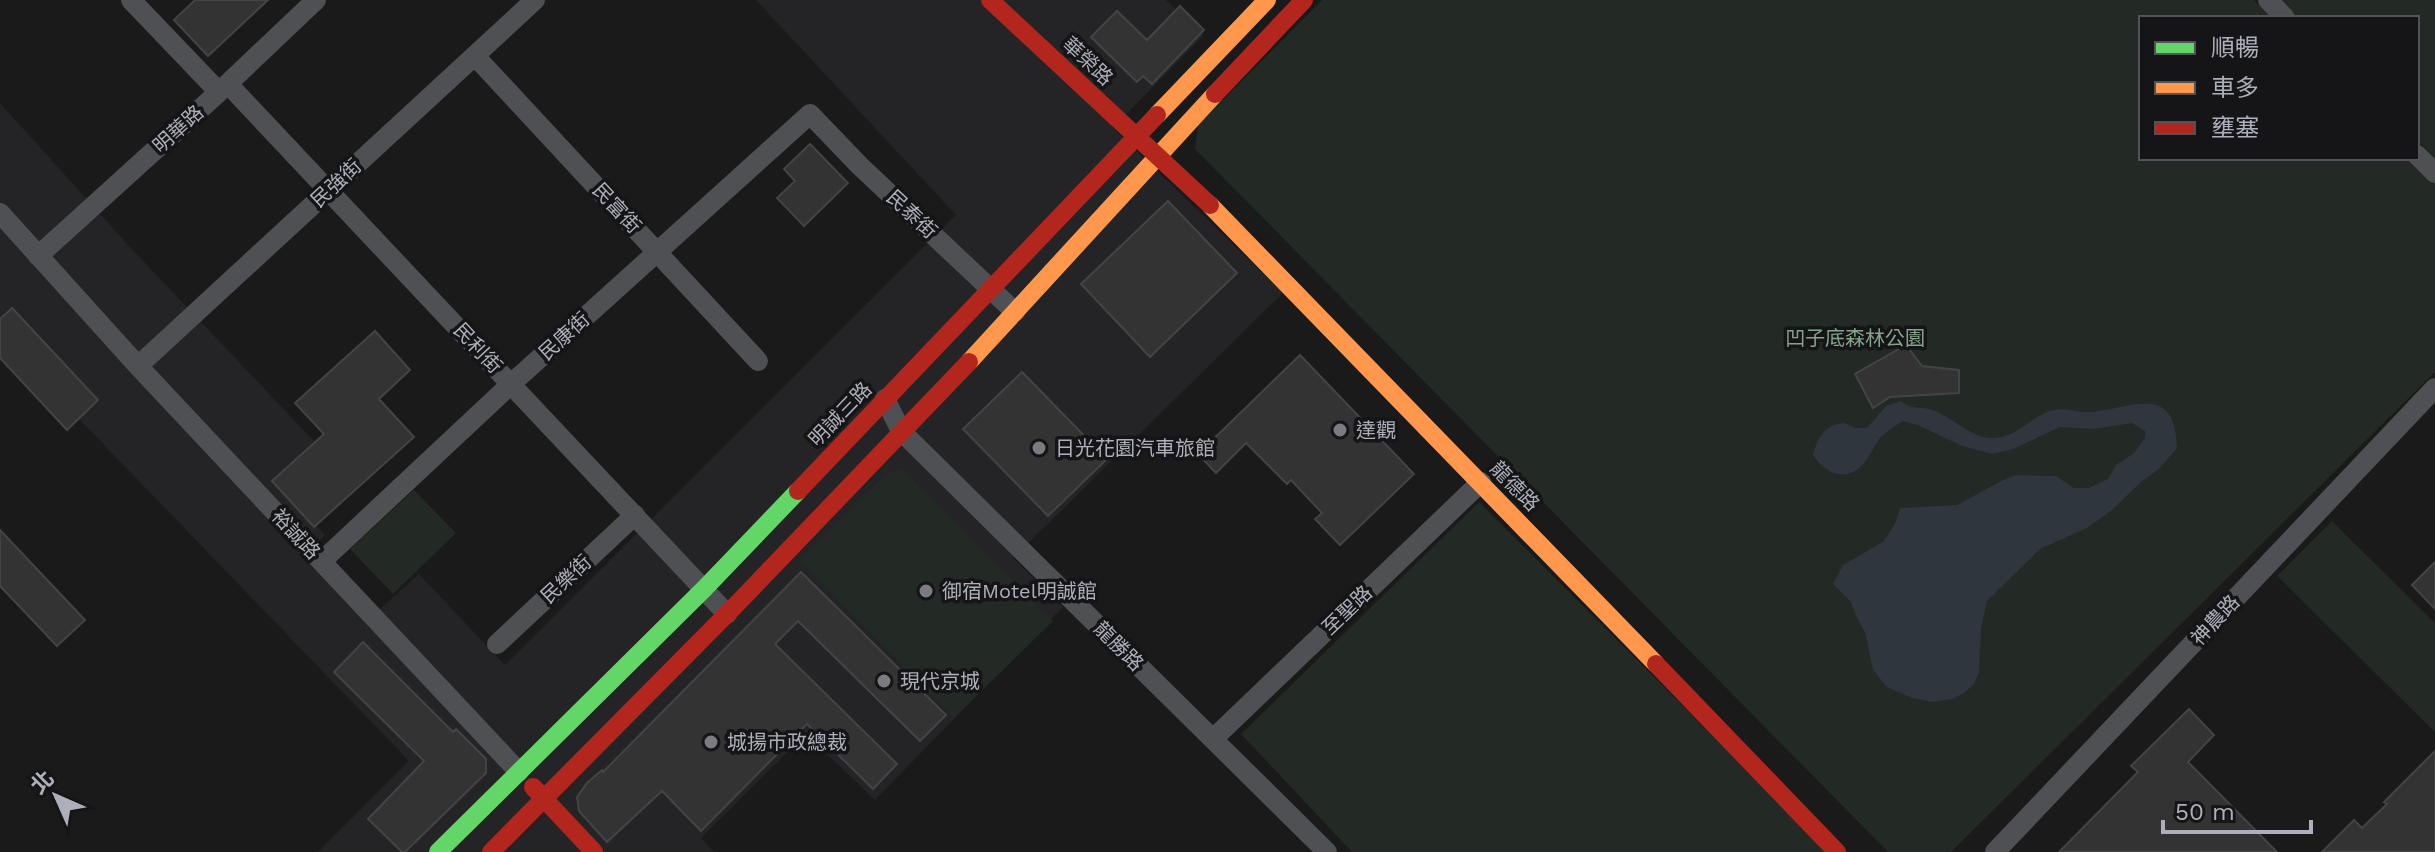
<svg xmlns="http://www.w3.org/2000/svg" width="2435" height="852" font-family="'Work Sans','Noto Sans TC',sans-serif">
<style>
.built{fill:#242426}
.green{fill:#232924}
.water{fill:#30363d}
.building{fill:#333334;stroke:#434446;stroke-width:2}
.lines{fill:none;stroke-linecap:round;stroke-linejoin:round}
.street{stroke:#4f5053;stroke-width:20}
.fast{stroke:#63d668;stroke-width:18}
.slow{stroke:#ff974d;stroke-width:18}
.jam{stroke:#b3261e;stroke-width:18}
.poi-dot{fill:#7a7c82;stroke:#151416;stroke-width:3}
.labels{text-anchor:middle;stroke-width:7;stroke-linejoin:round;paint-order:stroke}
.street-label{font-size:20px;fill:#adb0ba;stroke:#151416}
.park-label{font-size:20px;fill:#86a38b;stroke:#151416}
.poi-label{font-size:20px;fill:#adb0ba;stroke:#151416;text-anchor:start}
</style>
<rect width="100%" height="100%" fill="#1a1a1a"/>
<path class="built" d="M756 0H1166L1203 36 1113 128 1283 293 1013 558 1063 607 875 800 806 734 701 838 714 852H318L409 761 0 337V103L129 246 332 460 291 498 325 535 315 546 379 610 419 574 505 665 956 215Z"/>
<path class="green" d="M1322 0H2254L2272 18H2141V158H2411L2435 182V372L1951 852H1888L1195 149 1198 125Z
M2279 0H2435V158L2417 140V18H2297Z
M901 468 1053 621 954 718 799 560 887 473Z
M414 490 456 533 393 594 350 549Z
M1479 502 1829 852H1352L1241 734Z
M2332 521 2435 623V732L2277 576Z"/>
<path class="water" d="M1901 401C1911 410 1918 406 1929 409 1951 415 1967 436 1990 438 2015 440 2029 418 2050 411 2065 406 2077 413 2092 412 2133 408 2175 382 2177 448L2159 469 2141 482 2112 510 2087 528 2040 549 1987 601 1981 628 1979 672 1974 684 1964 693 1952 699 1933 702 1912 698 1887 687 1873 670 1865 632 1856 616 1851 602 1833 584 1843 565 1883 542 1895 524 1900 508 1957 505 2003 480 2016 475 2056 476 2074 488H2089L2108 479 2116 465 2134 453 2145 438V431L2132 423 2094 429 2060 427 2013 449 1992 454 1962 446 1920 426 1903 421C1896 425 1889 430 1882 436 1875 442 1872 454 1865 462 1848 483 1826 475 1813 455 1818 437 1824 425 1844 423L1855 428H1867L1886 406Z"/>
<path class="building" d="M195 0H268L208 56 174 20Z
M1180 6 1204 30 1152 84 1143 76 1137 82 1091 37 1117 11 1147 40Z
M810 144 848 183 804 226 777 198 795 181 784 169Z
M1168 201 1237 273 1150 357 1081 284Z
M12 308 98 400 67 430 0 358V319Z
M375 331 410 370 379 399 414 437 314 527 272 481 324 434 295 403Z
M1906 345 1922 366 1959 370V393L1890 397 1873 408 1855 374Z
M1300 355 1414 474 1340 545 1315 519 1322 513 1291 480 1287 484 1246 443 1216 473 1198 454Z
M1022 372 1107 459 1048 516 963 429Z
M0 530 85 620 57 646 0 586Z
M2435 562V609L2412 585Z
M801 572 946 715 920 741 798 621 775 644 897 764 873 789 807 724 701 831 662 791 607 842 579 811 577 797 587 783 602 770 603 772Z
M363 642 453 732 456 729 486 759V773L405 852H402L368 819 424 761 334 672Z
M2189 709 2214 735 2188 762 2277 852H2059L2138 772 2131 766Z
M2435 751V852H2322L2354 820 2362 828 2387 804 2384 802Z"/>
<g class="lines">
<path class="street" d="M131 0 219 92
M2268 0 2285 18
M475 56 758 361
M228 84 727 614
M2417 155 2435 173
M0 213 138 366 519 772
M38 256 219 92 316 0
M138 366 535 0
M885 399 901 431 1327 852
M322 561 511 384 810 114 860 166 1015 312
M497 644 635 515
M1213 739 1481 482
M1995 852 2435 388"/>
<path class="fast" d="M438 852 704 589 798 491"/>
<path class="slow" d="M1157 115 1267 0
M1210 205 1656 664
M969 362 1215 94"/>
<path class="jam" d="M990 0 1210 205
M1215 94 1304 0
M798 491 1157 115
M1656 664 1837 852
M533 787 594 852
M491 852 734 607 969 362"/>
</g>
<g class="poi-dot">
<circle cx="1340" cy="430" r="8"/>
<circle cx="1039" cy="448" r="8"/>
<circle cx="926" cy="591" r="8"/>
<circle cx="884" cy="681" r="8"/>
<circle cx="711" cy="742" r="8"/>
</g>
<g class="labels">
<g class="street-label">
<text transform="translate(1088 61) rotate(43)" y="7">華榮路</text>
<text transform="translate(178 129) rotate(-42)" y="7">明華路</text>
<text transform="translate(336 183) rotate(-43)" y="7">民強街</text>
<text transform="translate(617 208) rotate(47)" y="7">民富街</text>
<text transform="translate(912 214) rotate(43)" y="7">民泰街</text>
<text transform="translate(564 336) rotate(-42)" y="7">民康街</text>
<text transform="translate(478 348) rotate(47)" y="7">民利街</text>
<text transform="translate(840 414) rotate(-46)" y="7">明誠三路</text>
<text transform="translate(1515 486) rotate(46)" y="7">龍德路</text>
<text transform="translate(296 534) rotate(47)" y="7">裕誠路</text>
<text transform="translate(566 579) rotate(-43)" y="7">民樂街</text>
<text transform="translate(1347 610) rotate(-44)" y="7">至聖路</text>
<text transform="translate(2215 620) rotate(-47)" y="7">神農路</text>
<text transform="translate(1119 646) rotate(45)" y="7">龍勝路</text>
</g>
<g class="park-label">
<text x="1855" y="345">凹子底森林公園</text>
</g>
<g class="poi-label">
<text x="1356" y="437">達觀</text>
<text x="1055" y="455">日光花園汽車旅館</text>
<text x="942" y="598">御宿Motel明誠館</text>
<text x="900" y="688">現代京城</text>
<text x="727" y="749">城揚市政總裁</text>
</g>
</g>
<rect x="2139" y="16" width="280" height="144" fill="#151416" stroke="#525258" stroke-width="2"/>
<rect x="2155" y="42" width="40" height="12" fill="#63d668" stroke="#525258" stroke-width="2"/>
<text x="2211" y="56" font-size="24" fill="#adb0ba">順暢</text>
<rect x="2155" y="82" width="40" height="12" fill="#ff974d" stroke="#525258" stroke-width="2"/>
<text x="2211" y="96" font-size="24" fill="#adb0ba">車多</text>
<rect x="2155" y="122" width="40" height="12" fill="#b3261e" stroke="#525258" stroke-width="2"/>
<text x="2211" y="136" font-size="24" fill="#adb0ba">壅塞</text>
<g transform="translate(56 796) rotate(315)" stroke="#151416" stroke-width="6" paint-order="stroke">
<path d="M0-6L14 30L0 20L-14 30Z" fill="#adb0ba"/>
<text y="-12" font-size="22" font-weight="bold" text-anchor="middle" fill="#adb0ba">北</text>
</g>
<path d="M2163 820v12h148v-12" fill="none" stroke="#adb0ba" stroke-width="4"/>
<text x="2175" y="820" font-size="24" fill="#adb0ba" stroke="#151416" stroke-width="6" paint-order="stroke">50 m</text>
</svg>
